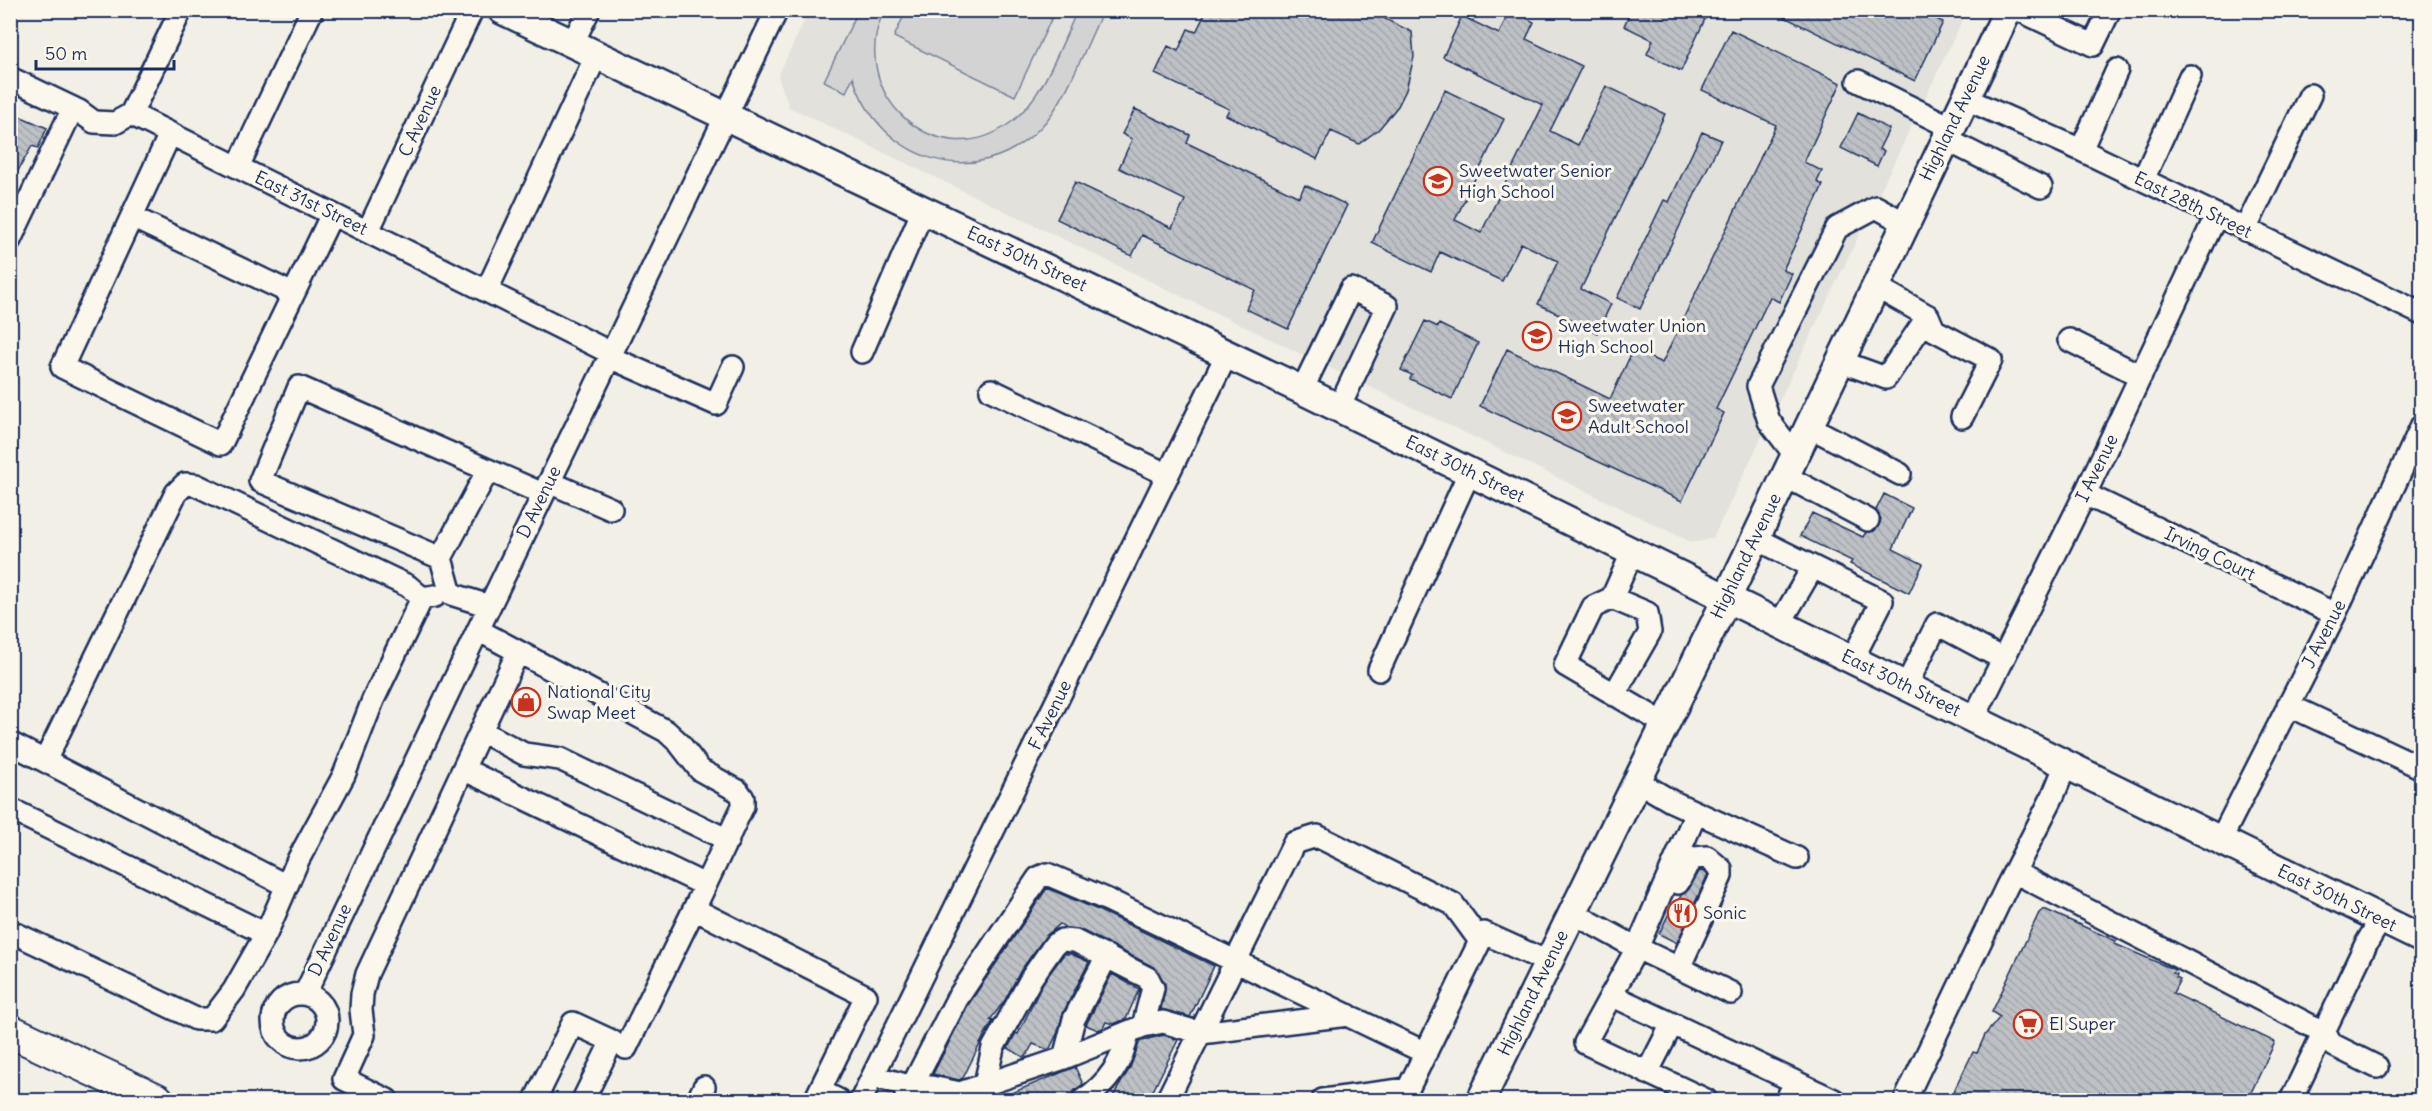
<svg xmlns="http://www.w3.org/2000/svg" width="2432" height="1111" font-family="Delius,sans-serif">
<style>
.built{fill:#e2e1dc}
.pitch{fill:#d2d3d2;stroke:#768198;stroke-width:1.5}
.building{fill:url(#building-back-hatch);stroke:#1b2f5e;stroke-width:1.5}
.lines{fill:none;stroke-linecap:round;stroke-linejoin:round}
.minor-casing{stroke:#1b2f5e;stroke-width:26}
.major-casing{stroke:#1b2f5e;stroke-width:32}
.highway-casing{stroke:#1b2f5e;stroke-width:36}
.path{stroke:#1b2f5e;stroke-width:3;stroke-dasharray:6 4.5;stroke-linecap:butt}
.minor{stroke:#fbf7ec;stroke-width:21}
.major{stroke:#fbf7ec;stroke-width:27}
.highway{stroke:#fbf7ec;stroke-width:32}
.labels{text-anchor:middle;stroke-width:6;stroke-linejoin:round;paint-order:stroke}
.street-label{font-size:18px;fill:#1b2f5e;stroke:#fbf7ec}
.poi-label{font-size:18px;fill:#1b2f5e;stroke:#fbf7ec;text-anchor:start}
</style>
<defs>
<pattern id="building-back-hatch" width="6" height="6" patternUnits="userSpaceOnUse" patternTransform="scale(1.5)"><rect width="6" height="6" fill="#bdc0c4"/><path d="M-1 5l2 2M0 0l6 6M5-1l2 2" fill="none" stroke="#a2a5ab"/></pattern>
</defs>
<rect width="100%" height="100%" fill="#f2efe6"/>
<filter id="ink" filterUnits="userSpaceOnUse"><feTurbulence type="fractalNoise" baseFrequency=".0167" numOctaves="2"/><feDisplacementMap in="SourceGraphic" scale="12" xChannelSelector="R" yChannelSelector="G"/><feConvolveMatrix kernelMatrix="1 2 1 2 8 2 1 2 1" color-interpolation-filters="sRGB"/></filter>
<g filter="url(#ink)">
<path class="built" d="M809 11H1967L1713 538 1698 542H1691L789 107 778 76Z"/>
<path class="pitch" d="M858 11H884C845 93 937 178 1010 123 1043 99 1060 47 1077 11H1103C1086 45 1067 100 1041 127 977 194 879 161 853 77L846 92 824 81Z
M906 11V10L1055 11 1015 96 894 37Z"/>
<path class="building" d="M1207 10H1389L1385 19 1412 32 1414 57 1406 90 1398 106 1379 129 1359 144 1331 131 1317 159 1226 115 1229 109 1155 74 1168 46 1178 51 1188 29 1196 32Z
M1510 10 1534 22 1526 39 1582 66 1550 131 1578 145 1606 86 1665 114 1581 289 1611 304 1597 333 1538 304 1558 261 1521 243 1502 281 1440 252 1431 272 1372 243 1445 90 1504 119 1455 220 1481 233 1543 105 1443 57 1462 16 1499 34Z
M1631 10H1688L1705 19 1681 71 1647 54 1653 40 1624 26Z
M1770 10H1919L1943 22 1915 81Z
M1731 30 1841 83 1804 162 1822 171 1817 182 1823 185 1783 270 1792 274 1779 302 1770 297 1716 409 1724 413 1682 501 1480 406 1507 349 1610 399 1633 350 1662 363 1776 125 1702 90Z
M1135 109 1190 135 1187 143 1299 197 1305 185 1347 205 1288 329 1246 309 1255 290 1142 235 1132 256 1057 219 1075 182 1172 228 1185 200 1119 168 1132 139 1122 134Z
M10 112 47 128 38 148 32 146 10 185Z
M1858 113 1889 129 1879 149 1884 151 1877 166 1841 148Z
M1702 132 1721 140 1640 309 1617 298 1664 200 1669 202Z
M1425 321 1438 327 1439 324 1478 343 1452 399 1410 379 1412 375 1401 370Z
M1884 494 1912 508 1893 549 1923 564 1909 593 1850 564 1852 561 1800 536 1812 513 1863 537 1866 532 1874 531 1879 525 1881 519 1876 510Z
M1700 870 1708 874 1677 943 1659 934 1674 903 1677 904 1681 895 1689 889Z
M1047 888 1098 910 1214 966 1190 1017 1161 1009 1165 991V983L1154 967 1081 930 1066 928 1060 924 1045 937 1021 970 1005 1000 990 1020 993 1021 985 1034 963 1078 959 1080 933 1074 968 1005Z
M2044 909 2116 941 2115 944 2175 970 2173 973 2177 974 2176 977 2180 979 2173 993 2275 1042 2247 1101H1949L1973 1052 1977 1053 1985 1035 2000 1017 1992 1012 2039 913Z
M1064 954H1071L1089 962 1063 1013 1058 1032 1049 1050 1033 1044 1025 1058 1008 1048 1016 1033 1018 1034 1044 981Z
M1112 974 1139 989 1126 1019 1113 1024 1106 1022 1103 1028 1098 1030 1086 1025Z
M1164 1035 1178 1040 1148 1101H1110L1130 1068 1140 1041Z
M1075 1067 1083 1084 1075 1090 1071 1097 1062 1101H992Z"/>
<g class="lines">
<g class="minor-casing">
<path id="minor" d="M2019 10 2093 45 2108 14
M572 44 589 10
M10 78 79 111 94 122 115 123 131 114 611 353
M1858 81 1950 127
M1964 98 2081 150 2422 314
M131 114 181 10
M170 134 62 367 221 444 332 214
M1945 139 2041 187
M2081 150 2117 70
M238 167 312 10
M2143 180 2190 76
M132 217 293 294
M2245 230 2310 95
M368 231 472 10
M10 240 73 108
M487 290 596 56
M1928 316 1934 330 1991 360 1962 417
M2069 340 2141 376
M862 352 923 210
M609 357 716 404 733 367
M1839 361 1886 378 1928 316 1875 286
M991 390 1168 475
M1302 390 1351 289 1387 306 1339 408
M1808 426 1900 474
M1795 455 1769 421 1758 386 1837 228 1876 207 1905 223
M1785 476 1868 520
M549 482 611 509
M2085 494 2335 614
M1755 538 1813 567
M1632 553 1612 598 1593 607 1565 665 1665 724
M441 558 488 470
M1612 598 1647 613 1650 632 1614 695
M489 606 451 594 441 558 260 481 299 387 543 494
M1779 625 1813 567 1882 601 1852 660
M478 630 666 731 679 743 700 770 738 791 743 798V806L694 909 866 996 815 1100
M1379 670 1470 471
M1906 686 1937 624 2003 659
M2288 705 2422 768
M1974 718 2085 494 2216 216
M481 731 524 754 560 759 728 840
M10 743 287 886
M45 761 176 493 185 484 196 485 408 586 422 598 435 596
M463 769 705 885
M1637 781 1671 801 1797 858
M10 809 266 934
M1696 813 1637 948 1731 993
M2220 841 2335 614 2422 425
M2014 872 2325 1033 2331 1044 2377 1067
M1678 883 1687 865 1694 858 1707 857 1721 869V876L1679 968
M1573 913 1637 948 1585 1043 1706 1100
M10 931 196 1019H212L234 990 266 934 298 860 344 775 373 700 422 598
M273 1021a27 27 0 1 1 54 0a27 27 0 1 1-54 0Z
M305 994 478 630 777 10
M1611 995 1834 1100
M626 1048 694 909
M1064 1058 1074 1019 1107 956
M1647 1073 1672 1024
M873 1076 913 1087H931L960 1093 1064 1058 1143 1026 1163 1022 1201 1033 1348 1015
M985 1084 993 1048 1032 977 1055 944 1062 940 1075 941 1148 978 1153 988 1143 1026
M820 1091 838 1100
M387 1100 344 1079 364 1035 361 1010 362 994 367 974 518 652
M535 1100 573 1023 612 1041 583 1100
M698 1100 704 1087
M861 1100 1227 354
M905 1100 957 999 1038 878 1047 874 1108 900 1426 1053
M1083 1100C1108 1084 1123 1061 1128 1033
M1167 1100 1294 843 1317 836 1453 904 1480 941
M1323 1100 1408 1089 1484 933 1548 962
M1786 1100 1796 1082
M1905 1100 2006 888 2053 796 2066 764
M2291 1100 2366 944 2381 919"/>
</g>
<g class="major-casing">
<path id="major" d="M502 10 1302 390 2422 939
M1481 1100 1726 600 2008 10"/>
</g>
<g class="highway-casing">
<path id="highway" d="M10 1031 157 1100"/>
</g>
<path class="path" d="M10 1098 15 1100"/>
<use href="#minor" class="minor"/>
<use href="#major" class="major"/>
<use href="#highway" class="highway"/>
</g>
</g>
<defs>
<g id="school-ring" transform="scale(1.5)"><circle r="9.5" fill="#fbf7ec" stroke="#c8321e" stroke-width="1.5"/><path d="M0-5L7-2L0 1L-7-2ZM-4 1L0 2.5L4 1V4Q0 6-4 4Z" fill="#c8321e"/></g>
<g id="shop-ring" transform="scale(1.5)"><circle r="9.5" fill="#fbf7ec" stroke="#c8321e" stroke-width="1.5"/><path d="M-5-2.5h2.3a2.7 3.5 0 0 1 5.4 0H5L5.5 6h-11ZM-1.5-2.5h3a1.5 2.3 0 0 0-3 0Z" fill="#c8321e"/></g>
<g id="restaurant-ring" transform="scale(1.5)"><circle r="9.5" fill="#fbf7ec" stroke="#c8321e" stroke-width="1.5"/><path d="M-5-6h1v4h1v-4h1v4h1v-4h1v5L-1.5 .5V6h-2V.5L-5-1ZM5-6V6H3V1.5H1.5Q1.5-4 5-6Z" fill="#c8321e"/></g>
<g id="supermarket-ring" transform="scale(1.5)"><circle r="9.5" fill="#fbf7ec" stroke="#c8321e" stroke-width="1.5"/><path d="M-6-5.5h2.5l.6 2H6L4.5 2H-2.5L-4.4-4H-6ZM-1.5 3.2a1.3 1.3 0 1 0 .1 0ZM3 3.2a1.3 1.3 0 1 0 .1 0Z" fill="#c8321e"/></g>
</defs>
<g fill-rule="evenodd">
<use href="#school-ring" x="1438" y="181"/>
<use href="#school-ring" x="1537" y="336"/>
<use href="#school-ring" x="1567" y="416"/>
<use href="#shop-ring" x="526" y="702"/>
<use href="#restaurant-ring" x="1682" y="913"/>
<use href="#supermarket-ring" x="2028" y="1024"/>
</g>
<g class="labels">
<g class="street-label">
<text transform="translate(1955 118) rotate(-64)" y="6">Highland Avenue</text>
<text transform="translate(420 121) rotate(-65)" y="6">C Avenue</text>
<text transform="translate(311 203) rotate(26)" y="6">East 31st Street</text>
<text transform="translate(2193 205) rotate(26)" y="6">East 28th Street</text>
<text transform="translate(1027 259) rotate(25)" y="6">East 30th Street</text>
<text transform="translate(2097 468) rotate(-64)" y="6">I Avenue</text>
<text transform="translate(1465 469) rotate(26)" y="6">East 30th Street</text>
<text transform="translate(539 502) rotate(-64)" y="6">D Avenue</text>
<text transform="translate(2210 554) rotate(26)" y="6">Irving Court</text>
<text transform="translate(1746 556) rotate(-64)" y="6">Highland Avenue</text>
<text transform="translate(2324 634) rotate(-63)" y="6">J Avenue</text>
<text transform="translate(1901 683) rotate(26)" y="6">East 30th Street</text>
<text transform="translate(1050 715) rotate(-64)" y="6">F Avenue</text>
<text transform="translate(2337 898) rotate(26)" y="6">East 30th Street</text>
<text transform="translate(330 940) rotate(-65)" y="6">D Avenue</text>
<text transform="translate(1533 993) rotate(-64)" y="6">Highland Avenue</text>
</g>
<g class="poi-label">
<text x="1459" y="177">Sweetwater Senior<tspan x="1459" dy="21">High School</tspan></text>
<text x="1558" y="332">Sweetwater Union<tspan x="1558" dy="21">High School</tspan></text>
<text x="1588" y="412">Sweetwater<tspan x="1588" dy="21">Adult School</tspan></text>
<text x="547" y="698">National City<tspan x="547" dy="21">Swap Meet</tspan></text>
<text x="1703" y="919">Sonic</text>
<text x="2049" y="1030">El Super</text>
</g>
</g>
<rect width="2432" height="1111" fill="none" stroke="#fbf7ec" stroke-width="36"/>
<rect x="18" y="18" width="2396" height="1075" fill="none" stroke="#1b2f5e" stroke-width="2" filter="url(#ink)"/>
<path d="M36 60v9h138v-9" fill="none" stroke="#1b2f5e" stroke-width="3"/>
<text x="45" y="60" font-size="18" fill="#1b2f5e" stroke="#fbf7ec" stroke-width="4.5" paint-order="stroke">50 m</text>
</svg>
